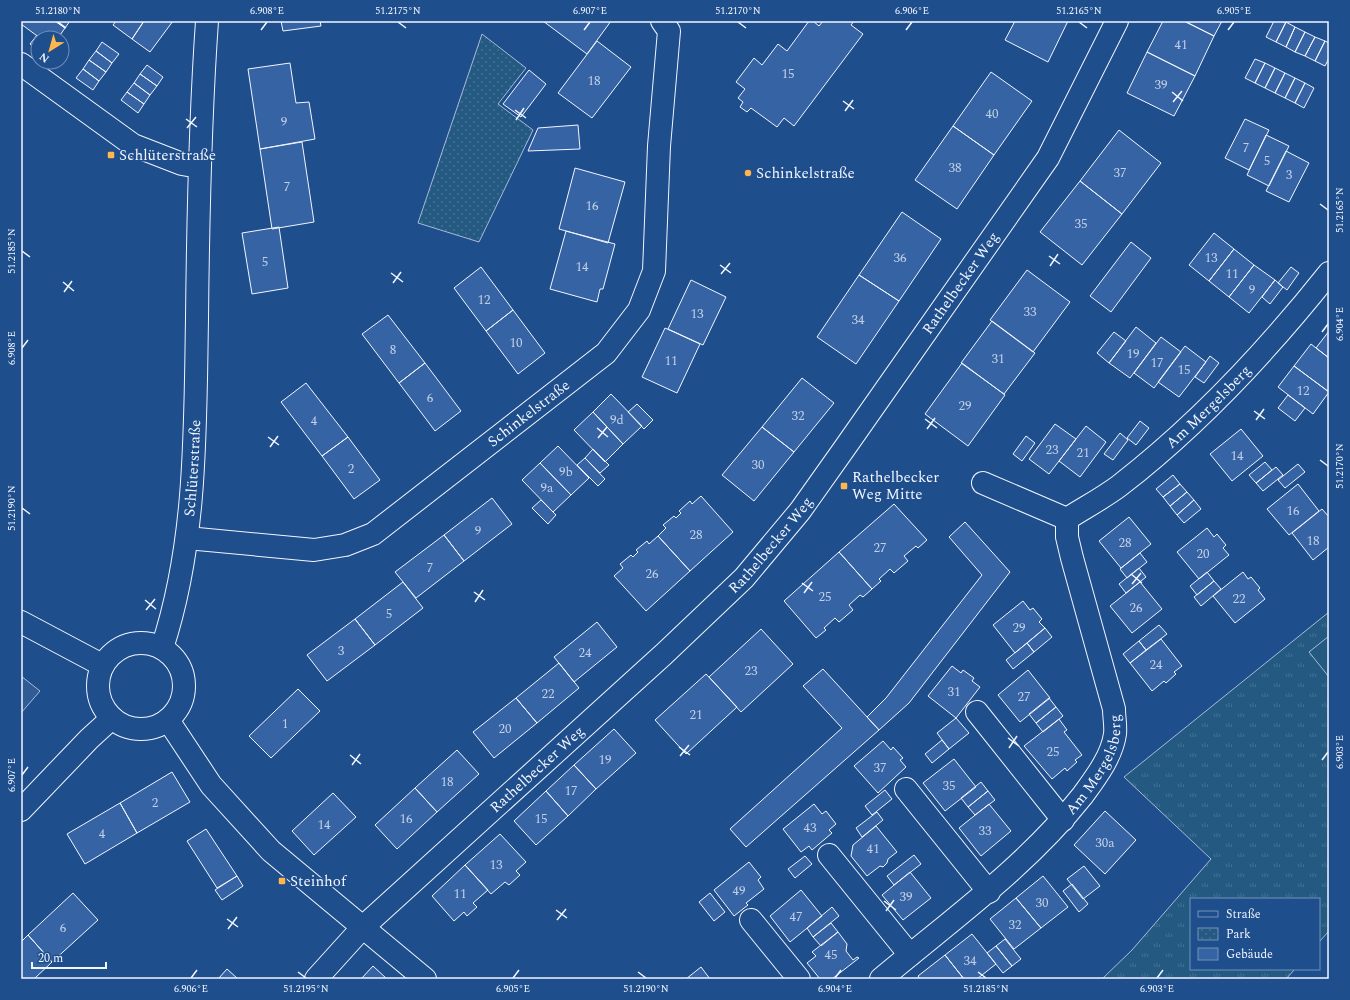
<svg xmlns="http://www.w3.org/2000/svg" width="1350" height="1000" font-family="Spectral,serif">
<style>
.grass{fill:url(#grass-tufts);stroke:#a8bbd7}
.park{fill:url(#park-dots);stroke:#a8bbd7}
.pitch{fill:#245a82;stroke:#a8bbd7}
.parking{fill:#305b95;stroke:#a8bbd7}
.building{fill:#3563a3;stroke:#f2f6ff}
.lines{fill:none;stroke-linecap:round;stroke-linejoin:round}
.minor-casing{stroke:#f2f6ff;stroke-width:24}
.minor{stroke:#1f4e8c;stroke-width:22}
.ticks{fill:none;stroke:#f2f6ff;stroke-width:1.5}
.poi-dot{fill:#ffb74d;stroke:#1f4e8c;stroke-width:1.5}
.labels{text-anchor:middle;stroke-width:3;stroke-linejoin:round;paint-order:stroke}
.number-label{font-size:13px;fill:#c3d1e8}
.poi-label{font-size:15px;fill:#f2f6ff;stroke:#1f4e8c;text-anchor:start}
.street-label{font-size:15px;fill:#f2f6ff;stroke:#1f4e8c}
.neatline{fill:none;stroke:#f2f6ff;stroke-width:1.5}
.ticks-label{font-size:10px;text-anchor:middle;fill:#f2f6ff}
</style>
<defs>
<pattern id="grass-tufts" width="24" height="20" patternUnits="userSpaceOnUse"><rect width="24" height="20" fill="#245a82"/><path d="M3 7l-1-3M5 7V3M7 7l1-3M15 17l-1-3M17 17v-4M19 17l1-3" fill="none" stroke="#447295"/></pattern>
<pattern id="park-dots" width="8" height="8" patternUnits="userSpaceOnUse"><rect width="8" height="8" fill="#245a82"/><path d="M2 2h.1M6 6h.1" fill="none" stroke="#447295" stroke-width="1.8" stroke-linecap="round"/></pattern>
</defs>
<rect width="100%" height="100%" fill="#1f4e8c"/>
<path class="grass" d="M1329 612V931L1319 942V899H1191V969H1295L1286 979H1102L1132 950 1211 859 1124 777Z"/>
<path class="park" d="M482 34 526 68 498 104 533 130 479 242 418 223Z"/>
<path class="pitch" d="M1329 636V677L1309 652Z"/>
<path class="parking" d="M21 676 40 691 21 713Z"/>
<path class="building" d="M21 21H55L65 28 58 38H40L21 24Z
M55 21H70L65 28Z
M116 21H144L132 39 113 25Z
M144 21H173L150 52 132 39Z
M281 21H320L321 26 283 31Z
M543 21H611L587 54Z
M809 21H813L819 26 823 21H854L851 25 863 34 794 126 784 118 777 127 751 108 747 112 740 107 743 102 738 98 745 89 736 82 754 58 762 65 778 44 787 51Z
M1015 21H1068L1048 62 1005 40Z
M1163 21H1184L1214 36 1195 76 1147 52Z
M1184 21H1222L1214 36Z
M1274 21 1286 22 1276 42 1266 37Z
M1286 22 1295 27 1286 47 1276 42Z
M1295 27 1305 32 1295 52 1286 47Z
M1305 32 1315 37 1305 56 1295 52Z
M37 35 40 38H38V50L30 44Z
M1315 37 1325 41 1315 61 1305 56Z
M597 41 631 67 592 118 558 93Z
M1325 41 1329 43V58L1325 66 1315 61Z
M102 42 119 54 112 63 96 51Z
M96 51 112 63 106 72 89 60Z
M1147 52 1195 76 1174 116 1127 93Z
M1255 59 1265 63 1255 83 1245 78Z
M89 60 106 72 99 81 83 69Z
M290 63 296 103 309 102 315 139 260 149 248 69Z
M1265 63 1275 68 1265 88 1255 83Z
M147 65 163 77 157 86 140 74Z
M1275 68 1285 73 1275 93 1265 88Z
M83 69 99 81 93 90 76 78Z
M529 70 546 84 521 117 503 104Z
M991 72 1032 101 994 155 953 126Z
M1285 73 1295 78 1285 98 1275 93Z
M140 74 157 86 150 95 134 83Z
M1295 78 1305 83 1295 103 1285 98Z
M134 83 150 95 144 104 127 92Z
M1305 83 1314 88 1304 108 1295 103Z
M127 92 144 104 138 113 121 100Z
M1245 119 1269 130 1249 170 1225 158Z
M578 125 580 149 528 151 538 128Z
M953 126 994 155 957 209 915 180Z
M1119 130 1161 163 1122 214 1080 181Z
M1266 135 1289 146 1269 186 1247 175Z
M302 142 314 222 272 229 260 149Z
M1286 151 1309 163 1289 202 1266 191Z
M575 168 625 182 608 243 559 229Z
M1080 181 1122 214 1082 265 1040 232Z
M902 212 941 239 899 301 859 275Z
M279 227 288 288 252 294 242 233Z
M566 231 615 244 603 289H600L597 302 550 289Z
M1214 233 1234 249 1209 281 1189 265Z
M1131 242 1151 258 1111 312 1090 296Z
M1234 249 1254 265 1229 297 1209 281Z
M1254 265 1275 280 1249 313 1229 297Z
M481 267 513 310 486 331 454 288Z
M1291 267 1299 273 1287 290 1278 283Z
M1027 270 1070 302 1033 352 990 320Z
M859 275 899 301 856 364 817 337Z
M691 280 726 297 703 345 668 329Z
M1275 280 1283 287 1270 304 1262 297Z
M513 310 545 353 518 374 486 331Z
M388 315 425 363 399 383 362 334Z
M992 321 1035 353 1004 394 961 363Z
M1136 327 1156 343 1130 378 1109 363Z
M665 328 700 344 677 393 642 377Z
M1329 331V358L1316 348Z
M1114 332 1126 341 1109 363 1097 353Z
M1161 337 1181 352 1154 388 1134 373Z
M1311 344 1329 358V392L1294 366Z
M1185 346 1206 362 1179 397 1158 382Z
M1210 356 1219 363 1204 383 1195 377Z
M425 363 461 411 435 431 399 383Z
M962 363 1005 395 968 446 925 414Z
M1294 366 1329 392 1313 414 1278 387Z
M802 378 834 403 794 452 762 427Z
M306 383 348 437 322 456 281 402Z
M611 394 642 426 623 444 593 412Z
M1288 395 1305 408 1295 421 1278 408Z
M637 404 653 420 644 429 628 412Z
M593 412 623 444 605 462 574 430Z
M1140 421 1149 428 1136 445 1127 438Z
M1055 424 1076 439 1049 474 1029 459Z
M1086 426 1106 442 1080 477 1059 461Z
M762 427 794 452 754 501 722 475Z
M1241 429 1263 456 1232 481 1210 454Z
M1120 433 1128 440 1113 460 1104 454Z
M1026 436 1035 443 1022 461 1013 454Z
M348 437 380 480 354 499 322 456Z
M558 446 589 478 571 495 540 463Z
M593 449 609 465 600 473 585 458Z
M585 458 605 479 598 486 577 465Z
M1265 462 1272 470 1256 483 1249 475Z
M540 463 571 495 553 512 522 480Z
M1298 464 1305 472 1285 488 1278 480Z
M1276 467 1283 475 1263 491 1256 483Z
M1173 475 1180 484 1163 497 1156 489Z
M1180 484 1187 492 1170 506 1163 497Z
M1298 484 1319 511 1289 535 1267 509Z
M1187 492 1194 500 1177 515 1170 506Z
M701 496 733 532 690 571 658 536 666 528 663 525 674 516 676 518 681 513 679 511 690 501 692 504Z
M492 498 512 524 464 561 444 535Z
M541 500 556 515 548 524 532 508Z
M1194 500 1201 509 1184 523 1177 515Z
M894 504 927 540 918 548 916 546 904 556 908 561 894 573 890 569 879 579 881 581 872 589 839 552Z
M1322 509 1329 517V547L1313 560 1292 533Z
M1129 517 1151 544 1121 568 1099 541Z
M965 522 1010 572 909 703 879 730 867 717 886 698 982 575 949 537Z
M1207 528 1214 537 1217 534 1226 545 1223 548 1229 555 1199 579 1177 552Z
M444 535 464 561 416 598 395 572Z
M658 536 690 571 646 611 614 576 623 568 620 564 631 555 633 557 638 552 636 550 647 541 649 544Z
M839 552 872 589 863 597 860 595 849 605 853 610 839 622 835 618 824 628 826 630 816 638 784 601Z
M1140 553 1147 562 1127 578 1120 569Z
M1139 568 1146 577 1126 593 1119 584Z
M1207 572 1214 581 1197 595 1190 586Z
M1243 572 1248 579 1251 577 1260 588 1258 590 1265 599 1235 623 1213 596Z
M1214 581 1221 589 1201 606 1194 597Z
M403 582 423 608 375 645 355 619Z
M1140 582 1162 609 1132 633 1110 606Z
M1023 601 1030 610 1033 608 1042 619 1039 622 1045 628 1015 653 993 625Z
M355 619 375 645 327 681 307 655Z
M597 622 617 647 574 682 554 657Z
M1159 625 1167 634 1146 650 1139 641Z
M1045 628 1052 637 1034 652 1027 643Z
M761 629 793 664 741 712 709 677Z
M1161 639 1182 666 1174 672 1176 674 1166 683 1164 681 1152 691 1130 663Z
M1139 641 1146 650 1130 663 1123 654Z
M1027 643 1034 652 1013 669 1006 660Z
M559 663 579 688 537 723 516 698Z
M952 666 961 673 963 670 974 678 972 681 980 687 956 718 928 696Z
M823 669 879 730 746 847 730 829 842 728 803 686Z
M1028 670 1050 698 1020 722 998 695Z
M706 674 737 707 686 754 655 720Z
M298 689 320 711 271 758 249 736Z
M516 698 537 723 494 758 473 732Z
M1049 698 1056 707 1036 723 1029 714Z
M1056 707 1063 716 1043 732 1036 723Z
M956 718 969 733 949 749 937 733Z
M1059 719 1067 730 1064 732 1082 755 1075 760 1077 762 1067 771 1065 768 1052 779 1024 746Z
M614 729 636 753 596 789 574 765Z
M942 740 949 749 932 763 925 754Z
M883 741 891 750 893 747 903 758 900 760 906 767 878 793 854 766Z
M457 750 479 774 437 812 415 788Z
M954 759 976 787 945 811 923 783Z
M574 765 596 789 568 816 546 791Z
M172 772 190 802 137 833 120 803Z
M981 782 988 791 968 807 961 798Z
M415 788 437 812 397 849 375 825Z
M885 790 892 799 872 815 865 806Z
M546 791 568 816 536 845 514 821Z
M988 791 995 800 975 815 968 807Z
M333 793 356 817 314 855 292 831Z
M120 803 137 833 85 864 67 834Z
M814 804 822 814 826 811 836 824 829 830 832 833 812 850 809 846 801 852 783 829Z
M989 804 1011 831 981 856 959 828Z
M1105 811 1136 840 1105 874 1074 845Z
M877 812 883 820 862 837 856 828Z
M876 826 897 852 888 859 887 863 883 867 880 866 867 876 851 856 853 845Z
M206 829 237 876 217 888 187 841Z
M500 834 526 862 516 871 520 875 509 885 505 882 491 894 465 865Z
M914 855 921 864 894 885 887 876Z
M805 856 812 864 795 878 788 869Z
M749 862 761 877 758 880 764 889 746 903 748 905 734 916 714 890Z
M465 865 488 890 473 903 477 907 467 916 464 912 454 921 432 896Z
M1084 866 1100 886 1083 899 1067 879Z
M910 872 931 898 903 920 882 895Z
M237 876 243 886 222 900 215 890Z
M1043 876 1068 907 1041 928 1016 898Z
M1072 884 1088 904 1079 912 1063 891Z
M801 890 822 916 790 942 770 916Z
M73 893 98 920 52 962 28 935Z
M710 893 725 912 714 921 699 902Z
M1016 898 1041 928 1014 949 990 919Z
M832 907 839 916 813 937 807 928Z
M831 923 838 932 821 946 813 937Z
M838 932 847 944 846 951 853 960 857 957 859 958 832 979H820L807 963 816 956 812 952Z
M972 934 996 964 977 979H964L945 955Z
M28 935 52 962 34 979H21V942Z
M1005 939 1021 959 1012 966 996 946Z
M996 946 1012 966 1003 973 987 953Z
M945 955 964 979H920L918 976Z
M373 966 387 979H361Z
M701 967 710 979H686Z
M227 969 238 979H218Z"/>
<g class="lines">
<g class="minor-casing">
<g id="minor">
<path d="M21 64 133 145 182 164 199 167"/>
<path d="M983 483 1067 519"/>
<path id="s1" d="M187 538 314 550 345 545 373 534 606 353 639 310 654 271 659 146 669 31 662 21"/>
<path d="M21 622 102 665"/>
<circle cx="141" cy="686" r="43"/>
<path id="s2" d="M162 648C197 542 195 429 197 319 198 219 200 120 207 21"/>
<path d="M977 712 1063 820"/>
<path d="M168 720 211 785 271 851 425 979"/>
<path d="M906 789 989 892"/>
<path d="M21 810 89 739 112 718"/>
<path d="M829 855 910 955"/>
<path d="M751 920 799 979"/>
<path id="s3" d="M316 979 363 927 664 654 744 578 800 511 844 449 1048 158 1117 21"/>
<path id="s4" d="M881 979C951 920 1026 867 1083 795 1096 777 1112 756 1115 734 1116 726 1114 717 1114 709L1072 558 1067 537V519C1084 508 1103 498 1119 486 1198 425 1267 351 1329 273"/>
</g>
</g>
<use href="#minor" class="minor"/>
</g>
<path class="ticks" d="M58 22 66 28M398 22 406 28M738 22 746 28M1079 22 1087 28M261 30 267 22M584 30 590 22M906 30 912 22M1228 30 1234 22M1172 92 1183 101M843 101 854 109M1173 102 1182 91M515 110 526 118M845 111 853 100M186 119 197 127M516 120 524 108M187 128 196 117M1320 204 1328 210M22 251 30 257M1049 256 1060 264M720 265 731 273M1050 266 1058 254M391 273 403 282M721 274 730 263M63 282 74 291M393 283 401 272M64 292 72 281M1322 332 1328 324M22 348 28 340M1254 411 1265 419M925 419 937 428M1256 420 1264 409M597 428 608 437M927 429 935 418M268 437 279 445M598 438 607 427M270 447 278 436M1320 460 1328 466M22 508 30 514M1131 574 1142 583M802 583 813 591M1132 584 1141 573M474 592 485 600M804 593 812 582M145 600 156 609M475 602 483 590M146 610 155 599M1008 738 1019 746M679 747 690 755M1009 748 1017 736M350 755 361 764M680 756 689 745M1322 760 1328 752M352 765 360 754M22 775 28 767M884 901 896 910M556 910 567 918M886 911 894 900M227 919 238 927M557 920 566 909M228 929 237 917M298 972 306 978M638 972 646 978M978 972 986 978M191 978 197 970M513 978 519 970M835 978 841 970M1157 978 1163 970"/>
<g class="poi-dot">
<rect x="107" y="151" width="8" height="8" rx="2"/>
<circle cx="748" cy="173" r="4"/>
<rect x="840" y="482" width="8" height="8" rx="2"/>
<rect x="278" y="877" width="8" height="8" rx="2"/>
</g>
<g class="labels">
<g class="number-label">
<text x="1181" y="49">41</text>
<text x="788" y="78">15</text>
<text x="594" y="85">18</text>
<text x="1161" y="89">39</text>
<text x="992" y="118">40</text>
<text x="284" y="126">9</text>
<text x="1246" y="152">7</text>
<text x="1267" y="165">5</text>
<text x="955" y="172">38</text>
<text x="1120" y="177">37</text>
<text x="1289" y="179">3</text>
<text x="287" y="191">7</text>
<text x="592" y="210">16</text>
<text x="1081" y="228">35</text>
<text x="900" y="262">36</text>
<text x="1211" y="262">13</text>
<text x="265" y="266">5</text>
<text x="582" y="271">14</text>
<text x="1232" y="278">11</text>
<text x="1252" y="294">9</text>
<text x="484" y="304">12</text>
<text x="1030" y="316">33</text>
<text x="697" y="318">13</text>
<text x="858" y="324">34</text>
<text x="516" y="347">10</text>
<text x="393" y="354">8</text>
<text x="1133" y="358">19</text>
<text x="998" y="363">31</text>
<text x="671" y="365">11</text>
<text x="1157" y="367">17</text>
<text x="1184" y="374">15</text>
<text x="1303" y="395">12</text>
<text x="430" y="402">6</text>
<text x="965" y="410">29</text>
<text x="798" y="420">32</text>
<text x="617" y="424">9d</text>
<text x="314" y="425">4</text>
<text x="1052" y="454">23</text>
<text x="1083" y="457">21</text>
<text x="1237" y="460">14</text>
<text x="758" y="469">30</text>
<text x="351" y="473">2</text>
<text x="566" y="476">9b</text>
<text x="547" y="492">9a</text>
<text x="1293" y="515">16</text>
<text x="478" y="535">9</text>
<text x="696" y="539">28</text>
<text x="1313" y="545">18</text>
<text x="1125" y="547">28</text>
<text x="880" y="552">27</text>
<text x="1203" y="558">20</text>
<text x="430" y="572">7</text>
<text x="652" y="578">26</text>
<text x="825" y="601">25</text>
<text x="1239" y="603">22</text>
<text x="1136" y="612">26</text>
<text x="389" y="618">5</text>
<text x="1019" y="632">29</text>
<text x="341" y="655">3</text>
<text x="585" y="657">24</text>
<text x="1156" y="669">24</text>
<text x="751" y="675">23</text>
<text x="954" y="696">31</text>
<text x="548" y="698">22</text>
<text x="1024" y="701">27</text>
<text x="696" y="719">21</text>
<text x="285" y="728">1</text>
<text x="505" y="733">20</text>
<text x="1053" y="756">25</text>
<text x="605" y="764">19</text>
<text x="880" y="772">37</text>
<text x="447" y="786">18</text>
<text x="949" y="790">35</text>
<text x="571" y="795">17</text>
<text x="155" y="807">2</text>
<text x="406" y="823">16</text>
<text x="541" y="823">15</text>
<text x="324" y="829">14</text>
<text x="810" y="832">43</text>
<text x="985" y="835">33</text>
<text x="102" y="838">4</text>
<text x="1105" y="847">30a</text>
<text x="873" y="853">41</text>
<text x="496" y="869">13</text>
<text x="739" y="895">49</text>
<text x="460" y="898">11</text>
<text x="906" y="901">39</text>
<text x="1042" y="907">30</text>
<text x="796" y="921">47</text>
<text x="1015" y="929">32</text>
<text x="63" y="932">6</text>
<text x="831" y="959">45</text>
<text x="970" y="965">34</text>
</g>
<g class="poi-label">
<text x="119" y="160">Schlüterstraße</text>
<text x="756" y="178">Schinkelstraße</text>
<text x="852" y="482">Rathelbecker<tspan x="852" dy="17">Weg Mitte</tspan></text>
<text x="290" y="886">Steinhof</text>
</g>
<g class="street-label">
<text dy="5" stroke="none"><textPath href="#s3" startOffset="953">Rathelbecker Weg</textPath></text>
<text dy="5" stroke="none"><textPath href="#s4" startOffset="746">Am Mergelsberg</textPath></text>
<text dy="5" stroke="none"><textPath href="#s1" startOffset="386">Schinkelstraße</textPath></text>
<text dy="5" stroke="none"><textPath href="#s2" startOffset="183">Schlüterstraße</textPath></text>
<text dy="5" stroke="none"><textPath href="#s3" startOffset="629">Rathelbecker Weg</textPath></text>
<text dy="5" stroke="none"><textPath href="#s4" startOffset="307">Am Mergelsberg</textPath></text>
<text dy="5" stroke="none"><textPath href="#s3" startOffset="305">Rathelbecker Weg</textPath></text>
</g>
</g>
<rect width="1350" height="1000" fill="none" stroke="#1f4e8c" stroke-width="44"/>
<rect x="1190" y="898" width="130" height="72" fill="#1f4e8c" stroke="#7391ba"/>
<rect x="1198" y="911" width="20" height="6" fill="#1f4e8c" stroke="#7391ba"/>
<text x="1226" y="918" font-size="12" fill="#f2f6ff">Straße</text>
<rect x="1198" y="928" width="20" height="12" fill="url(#park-dots)" stroke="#7391ba"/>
<text x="1226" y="938" font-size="12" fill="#f2f6ff">Park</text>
<rect x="1198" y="948" width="20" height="12" fill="#3563a3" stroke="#7391ba"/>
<text x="1226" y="958" font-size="12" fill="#f2f6ff">Gebäude</text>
<g transform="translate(50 50) rotate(217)"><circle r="19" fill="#1f4e8c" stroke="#7391ba"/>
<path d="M0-3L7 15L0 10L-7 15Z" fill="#ffb74d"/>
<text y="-6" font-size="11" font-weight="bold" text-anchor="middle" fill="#f2f6ff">N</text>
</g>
<path d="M32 962v6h74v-6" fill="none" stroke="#f2f6ff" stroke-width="2"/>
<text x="38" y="962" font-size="12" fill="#f2f6ff" stroke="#1f4e8c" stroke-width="3" paint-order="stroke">20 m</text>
<rect x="22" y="22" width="1306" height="956" class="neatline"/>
<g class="ticks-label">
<text x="58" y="14">51.2180°N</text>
<text x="267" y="14">6.908°E</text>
<text x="398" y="14">51.2175°N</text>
<text x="590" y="14">6.907°E</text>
<text x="738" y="14">51.2170°N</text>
<text x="912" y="14">6.906°E</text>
<text x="1079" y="14">51.2165°N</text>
<text x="1234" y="14">6.905°E</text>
<text transform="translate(1339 210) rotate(-90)" y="4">51.2165°N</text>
<text transform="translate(11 251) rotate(-90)" y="4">51.2185°N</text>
<text transform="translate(1339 324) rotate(-90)" y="4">6.904°E</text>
<text transform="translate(11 348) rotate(-90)" y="4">6.908°E</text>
<text transform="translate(1339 466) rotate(-90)" y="4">51.2170°N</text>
<text transform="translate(11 508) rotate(-90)" y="4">51.2190°N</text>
<text transform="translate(1339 752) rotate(-90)" y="4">6.903°E</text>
<text transform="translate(11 775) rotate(-90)" y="4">6.907°E</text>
<text x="191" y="992">6.906°E</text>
<text x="306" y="992">51.2195°N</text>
<text x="513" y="992">6.905°E</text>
<text x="646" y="992">51.2190°N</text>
<text x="835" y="992">6.904°E</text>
<text x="986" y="992">51.2185°N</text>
<text x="1157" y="992">6.903°E</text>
</g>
</svg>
